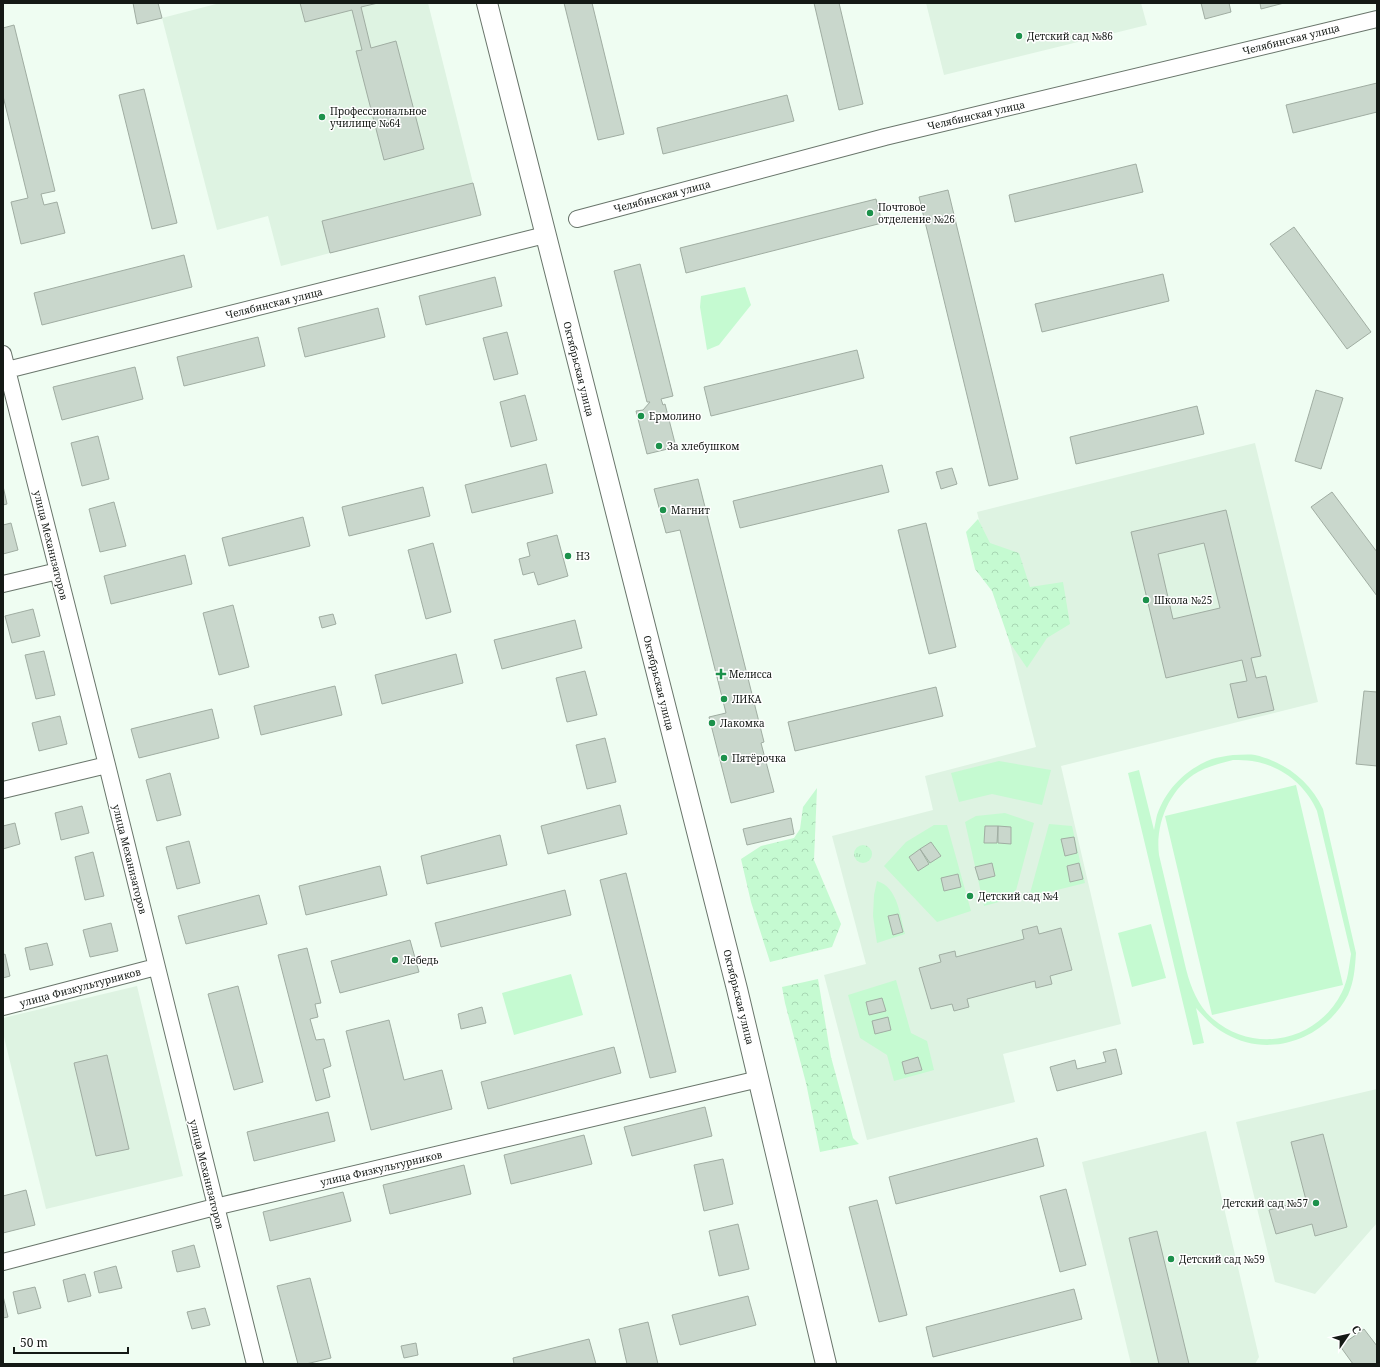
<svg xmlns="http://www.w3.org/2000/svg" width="1380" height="1367" font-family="'Noto Serif',serif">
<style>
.built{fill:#def3e2}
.grass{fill:url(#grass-tufts)}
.forest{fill:url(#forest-crowns)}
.green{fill:#c5fad1;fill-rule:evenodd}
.building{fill:#c9d7cc;stroke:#a0ada2;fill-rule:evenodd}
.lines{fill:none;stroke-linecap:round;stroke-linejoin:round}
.minor-casing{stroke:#69756b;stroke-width:18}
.major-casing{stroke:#69756b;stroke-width:22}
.minor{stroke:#fff;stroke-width:16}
.major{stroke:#fff;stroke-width:20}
.poi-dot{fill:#1c914b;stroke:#fff;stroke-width:1.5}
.labels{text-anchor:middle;stroke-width:3;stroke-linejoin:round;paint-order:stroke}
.poi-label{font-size:10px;fill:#141915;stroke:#fff;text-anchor:start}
.street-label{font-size:10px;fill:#141915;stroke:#fff}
</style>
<defs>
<pattern id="grass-tufts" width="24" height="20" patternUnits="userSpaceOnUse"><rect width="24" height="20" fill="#c5fad1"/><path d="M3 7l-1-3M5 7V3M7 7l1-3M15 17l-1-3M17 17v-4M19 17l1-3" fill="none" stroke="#a8d6b3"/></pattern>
<pattern id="forest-crowns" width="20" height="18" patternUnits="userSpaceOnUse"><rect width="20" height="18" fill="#c5fad1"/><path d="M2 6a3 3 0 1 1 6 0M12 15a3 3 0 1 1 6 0" fill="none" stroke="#a8d6b3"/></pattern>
</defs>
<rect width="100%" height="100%" fill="#effdf2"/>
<path class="built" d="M220 3H428L473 183 322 221 330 253 281 266 268 216 217 230 162 18Z
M926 3H1141L1147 25 944 75Z
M1255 443 1318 702 1061 766 1121 1024 1003 1054 1015 1102 867 1140 824 975 866 964 832 836 933 810 925 776 1036 747 977 512Z
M137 986 183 1176 46 1209 3 1033V1018Z
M1377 1089V1223L1315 1294 1275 1282 1236 1122Z
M1206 1131 1259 1357 1255 1364H1131L1082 1162Z"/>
<path class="grass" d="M854 854a9 9 0 1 1 18 0a9 9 0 1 1-18 0Z"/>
<path class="forest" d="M978 519 990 543 1019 553 1030 587 1063 582 1070 624 1047 638 1027 668 1010 643 992 591 975 569 966 532Z
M817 788 814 860 841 924 832 947 770 962 751 902 741 859 761 846 794 838 800 829 803 807Z
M818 979 831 1057 853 1138 859 1144 820 1152 806 1083 785 1003 782 987Z"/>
<path class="green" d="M745 287 751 305 719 345 707 350 700 307 701 296Z
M1233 755C1240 755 1248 754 1255 755 1285 762 1310 781 1323 809L1356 953C1355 968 1354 982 1348 995 1325 1039 1270 1059 1226 1034 1214 1028 1205 1018 1196 1008L1204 1043 1193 1045 1128 773 1139 770 1154 830C1155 825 1156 819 1157 815 1166 789 1186 769 1212 759 1218 757 1226 756 1233 755ZM1233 760C1240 760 1246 760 1252 761 1281 765 1306 785 1317 811L1351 954C1349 967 1348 980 1342 992 1318 1041 1255 1055 1213 1019 1198 1006 1191 988 1186 969L1159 855C1155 823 1170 788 1198 772 1209 766 1221 763 1233 760Z
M999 761 1051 770 1042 805 992 794 959 802 951 773Z
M1296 785 1343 985 1212 1015 1165 816Z
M1005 813 1034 823 1014 898 984 906 965 822 976 816Z
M1049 824 1072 826 1085 883 1029 897Z
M934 825H947L971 911 937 922 884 866 906 842Z
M877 881C898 887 900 916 905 934L877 943 873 916 874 895Z
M1151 924 1166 978 1132 987 1118 933Z
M571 974 583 1015 514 1035 502 993Z
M896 980 911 1033 927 1041 934 1070 894 1081 887 1055 860 1038 848 995Z"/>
<path class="building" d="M133 3H158L162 18 137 24Z
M300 3H378L361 7 371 48 396 41 424 149 384 160 356 51 362 50 352 10 305 22Z
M564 3H592L624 134 598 140Z
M814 3H839L863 104 839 110Z
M1201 3H1229L1231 12 1205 19Z
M1260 3H1284L1261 9Z
M14 25 55 191 41 194 44 205 57 202 65 233 21 244 11 202 28 198 3 96V28Z
M1377 83V112L1293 133 1286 105Z
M144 89 177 223 152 229 119 95Z
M787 95 794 121 663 154 657 128Z
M1136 164 1143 192 1015 222 1009 195Z
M473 183 481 215 330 253 322 221Z
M948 190 1018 479 989 486 919 197Z
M876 199 882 223 686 273 680 248Z
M1294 227 1371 332 1347 349 1270 244Z
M184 255 192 287 42 325 34 293Z
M640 264 673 396 661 399 663 405 665 404 676 447 647 454 636 411 643 410 650 402H647L614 271Z
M1163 274 1169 301 1042 332 1035 304Z
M495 277 502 306 426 325 419 296Z
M378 308 385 337 305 357 298 328Z
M507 332 518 374 494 380 483 338Z
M258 337 265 366 184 386 177 357Z
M857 350 864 378 711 416 704 387Z
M135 367 143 399 62 420 53 387Z
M1316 390 1343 398 1321 469 1295 461Z
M525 395 537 440 511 447 500 402Z
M1197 406 1204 434 1076 464 1070 437Z
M98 436 109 479 82 486 71 443Z
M546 464 553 493 472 513 465 485Z
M882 465 889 492 740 528 733 501Z
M952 468 957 484 941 489 936 472Z
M698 479 764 742 761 743 774 792 731 803 709 717 726 713 680 530 666 533 654 489Z
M3 486 7 504 3 505Z
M423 487 430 516 349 536 342 507Z
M1332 492 1377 552V596L1311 507Z
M114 502 126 546 100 552 89 509Z
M1226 510 1261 656 1251 658 1256 678 1266 676 1274 710 1238 718 1230 684 1247 681 1242 660 1166 678 1131 532ZM1204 543 1220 608 1173 619 1158 554Z
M303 517 310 546 229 566 222 538Z
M11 523 18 550 3 554V525Z
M926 523 956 647 929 654 898 530Z
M557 535 568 576 538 585 534 572 523 575 519 559 530 556 527 543Z
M433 543 451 612 426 619 408 550Z
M185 555 192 584 111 604 104 576Z
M233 605 249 667 219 675 203 613Z
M33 609 40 636 12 643 5 616Z
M333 614 336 624 322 628 319 617Z
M575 620 582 648 502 669 494 640Z
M44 651 55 695 36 699 25 655Z
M456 654 463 683 382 704 375 675Z
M585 671 597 715 567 722 556 678Z
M335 686 342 715 261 735 254 706Z
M936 687 943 716 795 751 788 722Z
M1364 691 1377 692V766L1356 764Z
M212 709 219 738 139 758 131 729Z
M60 716 67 744 39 751 32 723Z
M605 738 616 782 587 789 576 745Z
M170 773 181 815 157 821 146 780Z
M620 805 627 834 548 854 541 826Z
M82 806 89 833 61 840 55 813Z
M791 818 794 834 747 845 743 829Z
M15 823 20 844 3 849V826Z
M985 826H998L997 843H984Z
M998 826 1011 827V844L998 843Z
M500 835 507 865 427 884 421 856Z
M1074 837 1077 853 1065 856 1061 839Z
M189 841 200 883 177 889 166 847Z
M931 842 941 856 930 863 920 849Z
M920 849 929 864 918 871 909 857Z
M93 852 104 896 85 900 75 857Z
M992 863 995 876 979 880 975 867Z
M1079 863 1083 879 1070 882 1067 866Z
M380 866 387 895 306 915 299 886Z
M626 873 676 1072 650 1078 600 880Z
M958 874 961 887 944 891 941 878Z
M565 890 571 915 441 947 435 923Z
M259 895 267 924 186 944 178 916Z
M898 914 903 932 893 935 888 916Z
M111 923 118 951 90 957 83 930Z
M1037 926 1039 934 1061 928 1072 970 1050 976 1052 984 1036 988 1035 981 967 999 969 1007 954 1011 952 1004 931 1009 919 968 941 962 939 955 955 951 956 957 1024 939 1022 930Z
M410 940 419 972 340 993 331 961Z
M47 943 53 965 30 970 25 948Z
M307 948 321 1003 315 1004 318 1017 310 1019 316 1040 324 1039 331 1066 323 1069 330 1097 316 1101 278 955Z
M5 954 10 976 3 978V955Z
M238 986 263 1082 234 1090 208 994Z
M882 998 886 1011 869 1015 866 1002Z
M482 1007 486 1023 461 1029 458 1014Z
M888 1017 891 1030 875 1034 872 1021Z
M389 1020 404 1080 442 1070 452 1109 371 1130 346 1031Z
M614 1047 621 1073 488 1109 481 1082Z
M1116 1049 1122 1074 1057 1091 1050 1067 1075 1060 1077 1069 1106 1062 1103 1052Z
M107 1055 129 1149 96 1156 74 1063Z
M918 1057 922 1070 905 1074 902 1062Z
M705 1107 712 1136 632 1156 624 1127Z
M328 1112 335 1141 254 1161 247 1132Z
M1323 1134 1347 1227 1315 1236 1312 1224 1276 1234 1269 1210 1306 1200 1291 1142Z
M584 1135 592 1164 511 1184 504 1155Z
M1037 1138 1044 1166 896 1204 889 1177Z
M723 1159 733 1204 704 1211 694 1165Z
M464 1165 471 1194 390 1214 383 1185Z
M1066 1189 1086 1265 1060 1272 1040 1196Z
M26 1190 35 1225 3 1233V1196Z
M343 1192 351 1221 270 1241 263 1212Z
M877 1200 907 1315 879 1322 849 1207Z
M738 1224 749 1269 719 1276 709 1231Z
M1157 1231 1189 1364H1159L1129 1238Z
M194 1245 200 1267 177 1272 172 1251Z
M116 1266 122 1288 99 1293 94 1272Z
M85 1274 91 1296 68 1302 63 1280Z
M310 1278 331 1358 306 1364H298L277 1286Z
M35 1287 41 1308 18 1314 13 1292Z
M1074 1289 1082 1319 933 1357 926 1327Z
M3 1296 8 1317 3 1318Z
M748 1296 756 1325 680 1345 672 1315Z
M205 1308 210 1325 192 1329 187 1312Z
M648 1322 658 1364H627L619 1329Z
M1364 1329 1377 1346V1364H1353L1340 1346Z
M589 1339 596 1364H514L513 1358Z
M416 1343 418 1355 404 1358 401 1346Z"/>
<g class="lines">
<g class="minor-casing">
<path id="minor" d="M577 219 885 137 1377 19
M3 354 107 765 255 1364
M3 371 545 235
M3 584 58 571
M3 790 107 765
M3 1007 156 967
M3 1262 215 1207 759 1079"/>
</g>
<g class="major-casing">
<path id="major" d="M487 3 737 989 826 1364"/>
</g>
<use href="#minor" class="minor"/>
<use href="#major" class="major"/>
</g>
<g class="poi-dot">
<circle cx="1019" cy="36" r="4"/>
<circle cx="322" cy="117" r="4"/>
<circle cx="870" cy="213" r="4"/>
<circle cx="641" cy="416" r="4"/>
<circle cx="659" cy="446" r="4"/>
<circle cx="663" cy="510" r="4"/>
<circle cx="568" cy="556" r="4"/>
<circle cx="1146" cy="600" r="4"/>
<path d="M719 668h4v4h4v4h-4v4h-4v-4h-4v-4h4z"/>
<circle cx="724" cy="699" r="4"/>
<circle cx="712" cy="723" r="4"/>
<circle cx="724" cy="758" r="4"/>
<circle cx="970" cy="896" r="4"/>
<circle cx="395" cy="960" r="4"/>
<circle cx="1316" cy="1203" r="4"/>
<circle cx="1171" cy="1259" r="4"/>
</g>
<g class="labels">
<g class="poi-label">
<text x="1027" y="40">Детский сад №86</text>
<text x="330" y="115">Профессиональное<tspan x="330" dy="12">училище №64</tspan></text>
<text x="878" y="211">Почтовое<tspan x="878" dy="12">отделение №26</tspan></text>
<text x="649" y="420">Ермолино</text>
<text x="667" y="450">За хлебушком</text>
<text x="671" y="514">Магнит</text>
<text x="576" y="560">НЗ</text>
<text x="1154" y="604">Школа №25</text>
<text x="729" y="678">Мелисса</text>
<text x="732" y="703">ЛИКА</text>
<text x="720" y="727">Лакомка</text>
<text x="732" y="762">Пятёрочка</text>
<text x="978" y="900">Детский сад №4</text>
<text x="403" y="964">Лебедь</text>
<text x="1308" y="1207" text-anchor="end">Детский сад №57</text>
<text x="1179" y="1263">Детский сад №59</text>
</g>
<g class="street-label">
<text transform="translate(1291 39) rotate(-14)" y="4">Челябинская улица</text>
<text transform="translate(976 115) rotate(-13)" y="4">Челябинская улица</text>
<text transform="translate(662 196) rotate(-15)" y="4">Челябинская улица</text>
<text transform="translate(274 303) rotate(-14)" y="4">Челябинская улица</text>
<text transform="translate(579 369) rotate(76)" y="4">Октябрьская улица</text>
<text transform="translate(51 545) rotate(76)" y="4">улица Механизаторов</text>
<text transform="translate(659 683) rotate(76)" y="4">Октябрьская улица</text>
<text transform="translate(130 859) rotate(76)" y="4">улица Механизаторов</text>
<text transform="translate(80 987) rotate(-15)" y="4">улица Физкультурников</text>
<text transform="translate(739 997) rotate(76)" y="4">Октябрьская улица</text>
<text transform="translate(381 1168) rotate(-13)" y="4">улица Физкультурников</text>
<text transform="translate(207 1174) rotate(76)" y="4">улица Механизаторов</text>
</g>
</g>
<rect width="1380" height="1367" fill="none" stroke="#141915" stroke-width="8"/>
<g transform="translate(1348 1335) rotate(56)" stroke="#ffffff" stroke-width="3" paint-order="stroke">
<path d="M0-3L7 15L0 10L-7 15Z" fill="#141915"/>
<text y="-6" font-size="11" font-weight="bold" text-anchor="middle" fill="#141915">С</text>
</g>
<path d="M14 1347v6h114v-6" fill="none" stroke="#141915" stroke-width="2"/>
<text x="20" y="1347" font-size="12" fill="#141915" stroke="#ffffff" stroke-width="3" paint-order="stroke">50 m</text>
</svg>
